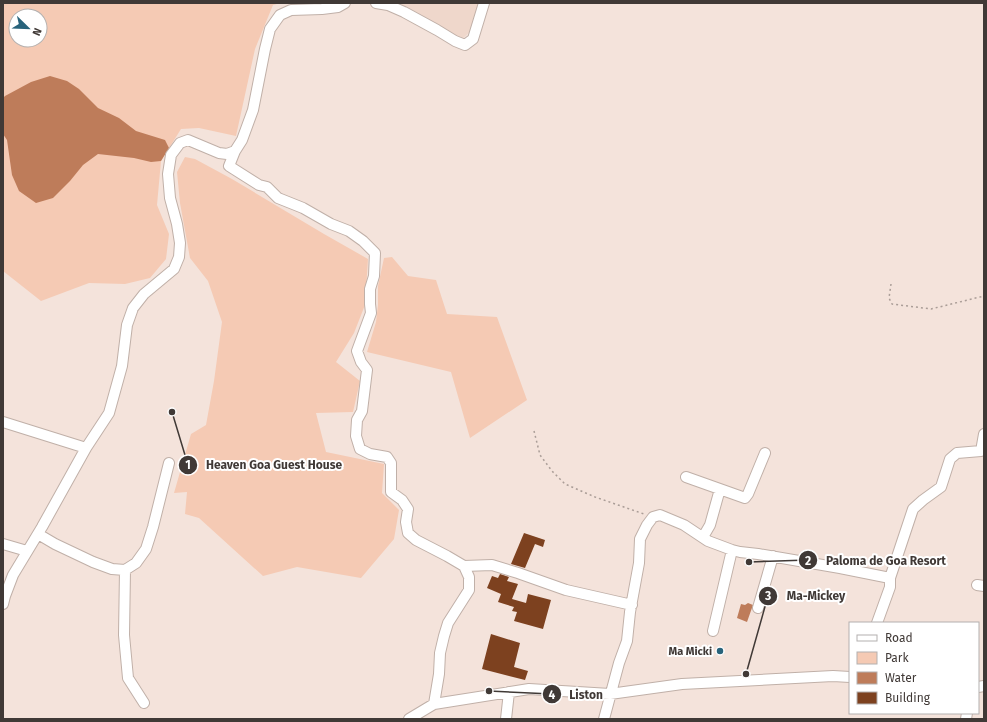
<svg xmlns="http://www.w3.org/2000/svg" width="987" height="722" font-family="'Fira Sans',sans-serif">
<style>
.built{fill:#efd7cb}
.green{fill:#f5cab4;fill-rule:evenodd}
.water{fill:#be7c5a}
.building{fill:#7d411f}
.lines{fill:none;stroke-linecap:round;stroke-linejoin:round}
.minor-casing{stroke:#c0b0a8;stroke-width:12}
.path{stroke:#aa9d97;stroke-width:1.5;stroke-dasharray:2 3;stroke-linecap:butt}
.minor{stroke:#fff;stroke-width:10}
.poi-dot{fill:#28637b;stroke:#fff;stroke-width:1.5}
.labels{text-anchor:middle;stroke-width:4;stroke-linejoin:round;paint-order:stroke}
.poi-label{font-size:11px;font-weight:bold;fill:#403936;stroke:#fff;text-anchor:end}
.leader{fill:none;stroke:#403936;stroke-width:1.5}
.callout-dot{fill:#403936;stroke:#fff;stroke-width:1.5}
.mark-label{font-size:12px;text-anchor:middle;font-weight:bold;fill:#fff}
.callout-label{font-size:12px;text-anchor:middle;font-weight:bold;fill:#403936;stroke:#fff;stroke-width:4;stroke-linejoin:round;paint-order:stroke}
</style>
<rect width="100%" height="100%" fill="#f4e3db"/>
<path class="built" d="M390 3H480L473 29 461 40Z"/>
<path class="green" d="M3 3H281L273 5 255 49 236 136 199 128 181 129 161 161 157 205 169 234 166 259 150 278 125 284 89 283 41 301 3 271ZM16 16H40V40H16Z
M185 157 195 159 232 179 324 234 368 259 365 305 354 333 336 362 360 381 353 412 316 413 326 452 384 464 382 493 399 510 394 539 361 578 297 567 263 576 199 518 185 514 187 492 174 493 191 434 206 425 214 381 222 322 208 281 190 258 180 203 177 172Z
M392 257 408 276 436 280 447 314 497 317 527 400 470 438 451 372 367 352 376 322 378 305V286L384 258Z"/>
<path class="water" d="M50 76 67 81 79 89 98 108 119 118 136 131 165 140 169 148 161 161 151 162 134 158 98 154 83 165 70 181 53 198 36 203 19 191 12 175 7 140 3 134V98L5 96 31 82Z
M748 603 753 605 747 622 737 618 741 604 745 605Z"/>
<path class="building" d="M524 533 545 540 543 547 535 544 525 568 511 564Z
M500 574 509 577 507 581 518 584 512 599 526 603 528 594 551 600 543 629 514 621 517 612 512 611 514 607 498 602 501 594 487 588 492 576 498 578Z
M491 634 520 643 514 667 528 671 525 680 482 669Z"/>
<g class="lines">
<g class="minor-casing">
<path id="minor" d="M376 3 388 5 404 12 437 30 455 41 465 45 473 39 484 3
M235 151 229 166 259 185 267 187 278 198 303 208 331 224 349 231 363 241 375 253 374 276 370 289V304L371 313 357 351 361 362 367 370 362 411 357 420 356 436 360 449 370 454 387 457 391 463V492L402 500 408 509 406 522 408 533 416 540 447 556 464 566 469 577V590L448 623 444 636 440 653 439 674 434 704
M3 422 86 448
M686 477 745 498 748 494 765 453
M38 534 55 544 93 562 112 569 125 570 136 563 146 549 153 527 169 463
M703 537 710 525 720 489
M3 544 27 551
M464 566 492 565 518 573 566 590 632 605
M125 570 124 635 128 678 144 703
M977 585 984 586
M3 604 5 596 13 575 42 527 86 448 109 413 122 366 127 325 133 308 144 294 174 269 179 257 180 243 177 224 170 198 168 174 171 155 180 143 188 140 219 153 227 154 235 151 242 140 253 110 265 49 270 29 280 15 291 10 322 9 338 7 345 3
M758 608 773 556
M877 623 890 587V578L913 509 923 500 941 487 950 459 957 453 981 451 984 434
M713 631 732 550
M978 687 984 686
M409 719 434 704 529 689 610 694 682 684 833 676 850 677
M506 719 509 692
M604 719 619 663 627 641 630 612 639 563 640 539 647 525 653 517 660 515 684 525 708 541 732 550 740 552 758 554 840 568 890 578
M966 719 967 713"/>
</g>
<path class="path" d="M891 284 889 298 892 304 931 309 984 296
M534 431 540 455 552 471 565 484 595 497 644 514"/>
<use href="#minor" class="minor"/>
</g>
<circle class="poi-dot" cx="720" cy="651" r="4"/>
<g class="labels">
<g class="poi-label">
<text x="712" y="655">Ma Micki</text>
</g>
</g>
<path class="leader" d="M172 412L188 465M749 562L808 560M746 674L768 596M489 691L552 694"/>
<g class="callout-dot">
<circle cx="172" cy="412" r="4"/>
<circle cx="749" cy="562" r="4"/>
<circle cx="746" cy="674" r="4"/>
<circle cx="489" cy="691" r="4"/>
<circle cx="188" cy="465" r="10"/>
<circle cx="808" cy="560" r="10"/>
<circle cx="768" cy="596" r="10"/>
<circle cx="552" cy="694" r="10"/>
</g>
<g class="mark-label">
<text x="188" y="469">1</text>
<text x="808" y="565">2</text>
<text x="768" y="600">3</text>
<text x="552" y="699">4</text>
</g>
<g class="callout-label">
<text x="274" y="469">Heaven Goa Guest House</text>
<text x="886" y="565">Paloma de Goa Resort</text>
<text x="816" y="600">Ma-Mickey</text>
<text x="586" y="699">Liston</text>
</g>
<rect width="987" height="722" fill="none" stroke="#403936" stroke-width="8"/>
<rect x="849" y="622" width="130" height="92" fill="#ffffff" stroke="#b3b0af"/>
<rect x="857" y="635" width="20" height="6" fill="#ffffff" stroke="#b3b0af"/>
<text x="885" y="642" font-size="12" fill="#403936">Road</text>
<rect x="857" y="652" width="20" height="12" fill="#f5cab4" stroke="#b3b0af"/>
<text x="885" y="662" font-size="12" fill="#403936">Park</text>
<rect x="857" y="672" width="20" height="12" fill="#be7c5a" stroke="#b3b0af"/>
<text x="885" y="682" font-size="12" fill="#403936">Water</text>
<rect x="857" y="692" width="20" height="12" fill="#7d411f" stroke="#b3b0af"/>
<text x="885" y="702" font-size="12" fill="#403936">Building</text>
<g transform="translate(28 28) rotate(113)"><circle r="19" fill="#ffffff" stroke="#b3b0af"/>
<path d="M0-3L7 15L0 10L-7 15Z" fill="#28637b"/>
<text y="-6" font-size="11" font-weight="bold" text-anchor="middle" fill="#403936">N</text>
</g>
</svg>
